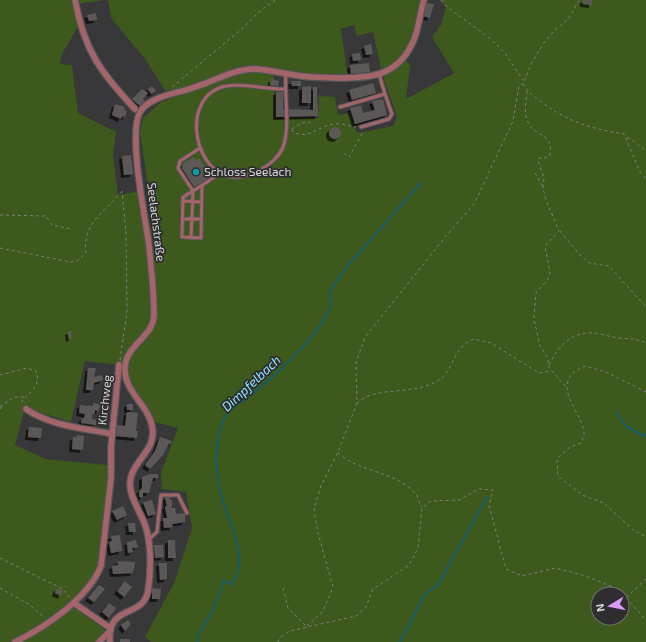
<svg xmlns="http://www.w3.org/2000/svg" width="646" height="642" font-family="'Exo 2',sans-serif">
<style>
.green{fill:#3d591c;fill-rule:evenodd}
.lines{fill:none;stroke-linecap:round;stroke-linejoin:round}
.stream{stroke:#155c6b;stroke-width:2}
.building{fill:#5d5959;filter:url(#shadow)}
.service-casing{stroke:#555456;stroke-width:5}
.minor-casing{stroke:#555456;stroke-width:8}
.path{stroke:#7e7d7f;stroke-width:1;stroke-dasharray:3 3;stroke-linecap:butt}
.service{stroke:#a3656a;stroke-width:3}
.minor{stroke:#a3656a;stroke-width:5.5}
.culture-dot{fill:#0f9aa8;stroke:#2e2d2f;stroke-width:1.5}
.labels{text-anchor:middle;stroke-width:3.5;stroke-linejoin:round;paint-order:stroke}
.poi-label{font-size:12px;fill:#d8d7d9;stroke:#2e2d2f;text-anchor:start}
.street-label{font-size:12px;fill:#d8d7d9;stroke:#2e2d2f}
.water-label{font-size:13px;font-style:italic;fill:#90e7fd;stroke:#2e2d2f}
</style>
<defs>
<filter id="shadow"><feDropShadow dx="-3" dy="3" stdDeviation="0" flood-color="#0009"/></filter>
</defs>
<rect width="100%" height="100%" fill="#383739"/>
<path class="green" d="M0 0H105L76 4 82 29 77 28 62 54 60 64 72 65 78 113 116 132 113 155 118 195 141 191 145 230 154 225 140 133 143 118 161 102 242 72H272L253 66 172 97 169 90 166 92 145 59 111 18 108 0H420C426 16 412 46 406 61L410 65 406 99 454 73 432 37 441 25 446 7 440 0H646V642H151L145 637 174 583 192 528 186 492 162 489 161 472 178 428 155 422 121 379 119 365 85 361 71 422 25 408 15 445 46 459 108 465 109 503 101 566 74 605 106 631 95 642H0ZM354 25 357 36 373 32 382 74 397 117 393 126 358 133 353 126 350 113 338 115 335 97 319 96 318 118 274 119V73L348 78 341 29ZM598 594H622V618H598Z"/>
<g class="lines">
<path class="stream" d="M616 412 626 426 646 437
M197 642 199 633 212 612 224 580 231 585C252 554 226 521 220 490 215 468 214 435 226 415 231 407 249 397 257 390 277 374 326 329 331 304 331 300 329 295 329 292L349 264 421 183
M400 642 425 594 438 585 487 497"/>
</g>
<path class="building" d="M583 0H592V5L583 4Z
M427 3 434 4 430 18 423 16Z
M96 13 97 20 89 21 87 15Z
M371 44 373 54 366 55 364 46Z
M360 53 361 60 353 61 352 54Z
M369 63 370 72 351 74 350 65Z
M271 79 279 81 278 86 270 85Z
M291 81H301V86H292Z
M373 83 376 93 352 100 349 90Z
M152 86 156 91 151 94 148 89Z
M311 86V103H302V87Z
M313 87H317L318 116 276 117V92H283V109L313 110Z
M142 89 148 93 143 99 145 101 141 107 132 99Z
M383 99 387 115 355 124 350 108 361 105 363 113 375 110 372 101Z
M115 104 125 107 124 110 127 111 125 117 122 116 121 119 112 115Z
M329 133a6 6 0 1 1 12 0a6 6 0 1 1-12 0Z
M131 155 133 174 124 175 122 156Z
M194 157 196 160 199 158 211 177 194 187 182 168 183 164Z
M71 331 72 338 69 339 68 332Z
M88 368H96L94 377 102 375 103 380 94 383 93 390H86Z
M93 403 100 404 99 411 95 410 94 415 92 414V419L96 420V425L81 423 82 418H84L85 414 79 413 80 405 93 406Z
M127 404H133V410H127Z
M127 412 138 413 136 431H138L137 438 115 436 116 425 125 426Z
M29 427 42 428 41 438 28 437Z
M77 435 84 436 83 450 72 449 73 437H77Z
M160 437 172 441 171 444 169 443 163 455 150 469 145 465 155 451Z
M150 474H158V478H153L149 493H143V497H139V491L142 488V477Z
M170 496V500H172V506L171 508H175L176 514 185 513V522L172 524 173 527 164 528 163 518H167L165 506H167L165 497Z
M152 500 156 514 148 516 143 502Z
M123 506 127 515 117 520 112 511Z
M128 523H135L136 532H129Z
M120 535 122 551 111 553 109 542 112 541 111 536Z
M136 540 138 547 132 548 133 552 128 553 127 542Z
M168 540H175L176 558H168Z
M154 545H163L164 557 155 558Z
M118 561 135 562 133 573 113 574 112 566 118 565Z
M159 563H167V579L160 580Z
M125 581 132 587 124 597 117 591Z
M99 585 105 589 94 602 88 598Z
M57 588 63 591 61 596 55 593Z
M152 588 161 589 160 599H152Z
M109 603 116 608 109 618 102 612Z
M128 620 131 624 125 631 121 625Z
M120 639H130V642H120Z"/>
<g class="lines">
<g class="service-casing">
<path id="service" d="M285 89C266 90 237 81 219 88 180 104 196 176 234 177 243 178 252 174 260 170 270 165 281 155 284 144 290 122 284 97 286 74
M340 107 385 94 379 74
M361 127 389 119 392 114 385 94
M200 148 180 161 178 168 193 191 221 173
M193 191 183 197 182 237 201 238 202 185
M183 201 202 202
M183 219H201
M191 238 193 191
M148 540 157 532 161 495H178L187 513"/>
</g>
<g class="minor-casing">
<path id="minor" d="M75 0C84 50 101 73 135 109
M26 409C50 426 84 428 112 434
M74 603 110 628
M15 642C46 627 88 598 101 566L111 478V447L119 365
M99 642 109 632
M110 642C107 603 143 619 148 591 151 571 152 542 144 522 139 510 130 497 130 484 130 461 158 451 152 426 148 404 124 392 125 368 125 345 155 336 154 314 154 291 151 267 149 245 145 218 128 133 140 112 149 97 174 94 189 89 211 83 232 69 255 69 270 70 286 74 301 76 313 78 326 77 338 78 369 78 396 77 412 44 419 31 419 15 424 0"/>
</g>
<path class="path" d="M441 0 446 6 492 40 505 53 523 80
M579 0 569 18 553 32 544 43 532 62 523 84C528 93 535 97 543 103 568 122 593 129 624 134L640 172 646 179
M172 87 243 28 262 9 276 0
M527 91C526 102 523 116 530 126 540 138 553 134 550 155L545 158H539L538 161 544 178 543 188 546 200 559 231 545 246 550 272 548 279 536 293 534 319 540 346 548 358V366L566 387
M292 129 302 123 311 122
M291 130C306 143 320 124 336 124 342 123 349 126 356 127
M627 138 631 139 646 151
M344 153 349 157 362 134 361 131
M535 173 543 187
M0 215 46 216 52 225 72 229
M560 231 581 256 589 263 609 266 646 307
M0 248 71 262 77 261 86 253C82 223 105 212 121 192
M120 360 127 312 126 233 122 191
M549 365C557 349 568 334 588 333 598 332 609 337 619 338 629 339 636 338 646 343
M0 375 27 368 36 371C41 385 32 391 22 400L23 403
M646 392 606 372 585 366C581 368 575 371 572 374 556 393 584 415 584 434 584 436 582 440 581 443L570 447 557 459 558 476 582 495 604 503 632 529 646 537
M357 403C360 401 364 398 368 396 390 388 416 394 439 380 453 373 452 347 474 339L491 343 539 373 550 371
M0 407 14 397H25
M0 409 3 405
M338 453C359 472 395 471 415 493 418 496 419 503 421 507
M0 558 63 589 70 598
M0 588 30 605 45 618
M283 588 288 608 306 626
M622 595 626 598 646 579
M626 598 646 620
M307 626 323 611 333 587 318 533 314 509 321 486 338 452 357 403 356 363 365 337 446 236 474 204 513 121 519 86 523 84
M278 642 281 637 290 631 356 616 366 607 373 589 409 565 418 548 422 508 431 501 459 500 479 489 493 490 489 506 506 569 522 576 555 568 583 575 613 587 621 594"/>
<use href="#service" class="service"/>
<use href="#minor" class="minor"/>
</g>
<circle class="culture-dot" cx="196" cy="172" r="4"/>
<g class="labels">
<g class="poi-label">
<text x="204" y="176">Schloss Seelach</text>
</g>
<g class="street-label">
<text transform="translate(156 222) rotate(83)" y="4">Seelachstraße</text>
<text transform="translate(105 400) rotate(-84)" y="4">Kirchweg</text>
</g>
<g class="water-label">
<text transform="translate(251 383) rotate(-43)" y="5">Dimpfelbach</text>
</g>
</g>
<g transform="translate(610 606) rotate(260)"><circle r="19" fill="#2e2d2f" stroke="#727173"/>
<path d="M0-3L7 15L0 10L-7 15Z" fill="#d79bf9"/>
<text y="-6" font-size="11" font-weight="bold" text-anchor="middle" fill="#d8d7d9">N</text>
</g>
</svg>
